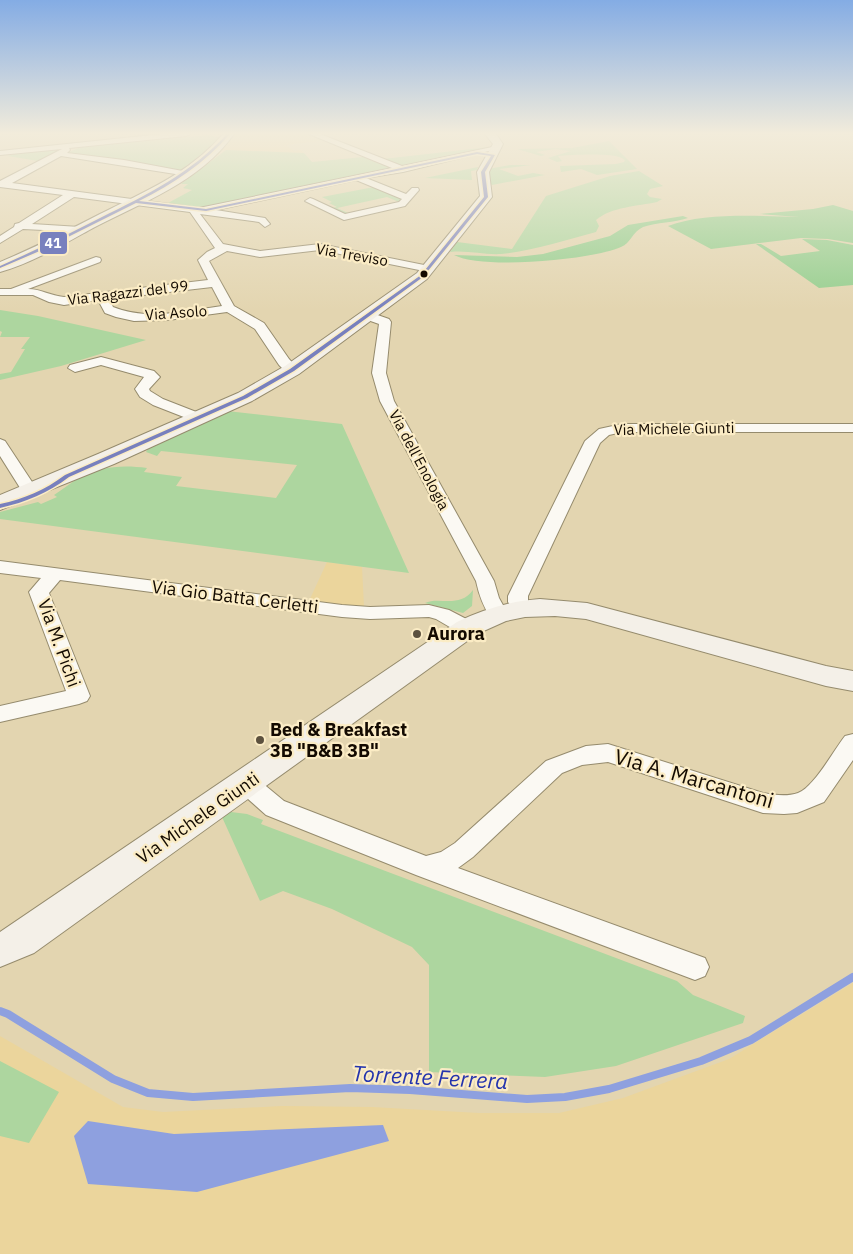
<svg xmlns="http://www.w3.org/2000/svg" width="853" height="1254" font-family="'IBM Plex Sans',sans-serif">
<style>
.built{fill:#ebd59c}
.green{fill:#add69f}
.forest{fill:#95ce8e}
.water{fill:#8ea0df}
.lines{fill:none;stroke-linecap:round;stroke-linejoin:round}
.stream{stroke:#8ea0df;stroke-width:8}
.street-casing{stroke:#958b6d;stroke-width:2}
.secondary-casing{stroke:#958b6d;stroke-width:2}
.street{fill:#fbf9f3;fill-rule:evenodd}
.secondary{fill:#f4f0e8;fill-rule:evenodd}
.bus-1-casing{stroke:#fbecc5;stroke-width:3}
.bus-1{fill:#7880be;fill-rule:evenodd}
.bus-dot{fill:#130a00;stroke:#fbecc5;stroke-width:2}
.poi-dot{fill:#5c513e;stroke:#fbecc5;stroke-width:2}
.labels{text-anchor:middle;stroke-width:4.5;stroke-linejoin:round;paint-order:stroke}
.far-street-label{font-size:15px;fill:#130a00;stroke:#fbecc5}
.street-label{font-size:18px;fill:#130a00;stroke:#fbecc5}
.poi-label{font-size:18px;font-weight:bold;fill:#130a00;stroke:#fbecc5;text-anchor:start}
.near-street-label{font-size:21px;fill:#130a00;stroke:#fbecc5}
.near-water-label{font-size:22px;font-style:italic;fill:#2434ad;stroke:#fbecc5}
.line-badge{stroke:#fbecc5;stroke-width:2}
.badge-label{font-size:14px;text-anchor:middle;font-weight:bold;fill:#fff}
</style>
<rect width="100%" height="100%" fill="#e3d5b0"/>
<path class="built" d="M237 134H306L320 141 286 145 294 151 301 150 304 153 222 150Z
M327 562 362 567 364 607 309 601Z
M853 983V1254H0V1036L123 1107 163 1112 282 1106 372 1107 479 1113H559L623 1098 729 1059Z"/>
<path class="green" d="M209 135 220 138C209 149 195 166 180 170L67 153 81 147Z
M609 141 637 169 597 175 581 169 561 172 560 166 616 164 624 162 625 160C617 152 572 155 558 156L562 161 557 162 548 158 571 151 555 149 536 152 545 155 541 156 517 149 572 148Z
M489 147 411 165H400L383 159Z
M51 150 58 151 38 161 8 156 18 153Z
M226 150 304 153 312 162 363 157 390 168 213 206 196 207 168 203 192 190 183 188 188 184H181Z
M510 165H531L499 169 518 176 533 173 545 175 492 185 488 181V169Z
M478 167 477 170 471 171 472 180 425 178Z
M639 171 663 186 650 189 647 194 650 197 662 199 657 202C638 206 611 207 596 220L599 226 596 232C565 240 533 251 501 254 484 255 467 250 450 252L457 242 512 249 546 196 610 176Z
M374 187 402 199 399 202 387 197 337 208 348 213 344 214 331 208 337 207 329 203 332 202 322 197Z
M0 310 38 316 146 340 61 366 0 380V374L11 372 25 349H21L30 337H0L2 332 0 331Z
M227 411 342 424 409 573 0 519V512L38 502 41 504 57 497 54 495C62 490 69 484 77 479 100 466 122 465 147 468L144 472 182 477 176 486 276 498 297 465 161 451 157 456 146 452 149 447Z
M473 590 472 606 463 613 425 603C439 596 459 609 473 590Z
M231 812 247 814 263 820 261 824 677 981 693 995 745 1016 743 1023 616 1066 545 1077 429 1072V965L412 947 332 909 283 891 260 901 222 817Z
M0 1061 59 1092 29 1143 0 1136Z"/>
<path class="forest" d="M833 205 853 211V243L828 239 801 238 711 249 668 226C704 212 760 216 798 217H799L760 214 813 209Z
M683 216 688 218C674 223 657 222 643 227 632 232 631 243 621 247 591 260 482 270 454 255L517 257 543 254 610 236 628 225Z
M802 239 827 240 853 245V285L819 288 756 244H761L781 256 820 251Z"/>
<path class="water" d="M88 1121 174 1134 383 1125 389 1141 197 1192 88 1184 74 1136Z"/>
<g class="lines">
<path class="stream" d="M0 1011 8 1014 113 1079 148 1093 193 1097 350 1088 410 1090 527 1099 565 1097 609 1089 701 1061 751 1040 853 977"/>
<g class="street-casing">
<path id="street" d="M162 134H190L186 136 69 148 70 150 67 153 124 160 188 172V176L61 156 12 183 199 208 392 168 309 134H320L402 166 497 146 501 148 403 172 366 178 406 194 412 188H418L419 190 405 206 344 220 305 201 310 198 313 199 345 214 399 202 402 199 356 180 216 210 265 218 270 224 265 227 259 222 200 214 223 244 260 251 320 244 429 266 434 269 429 272 320 250 260 257 227 251 209 261 234 306 264 323 289 359 299 370 292 374 287 373 279 365 255 329 227 312 168 320 134 321 116 317 105 313 98 300 64 305 49 302 33 295H0V289H11L96 257 100 258 101 260 100 262 28 289C41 289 51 296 64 297L208 280 198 260 207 252 215 248 190 212 74 197 32 224 80 227 85 230 84 232 23 229 0 243V236L14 227 15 224 19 223 63 195 0 187V181L62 149 0 155V151ZM212 287 222 306C187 311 147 321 113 307L109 299Z
M369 312 389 319 391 322 386 373 394 401 494 581 499 598 508 614 505 618 498 620 491 618C483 606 479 595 476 581L380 401 372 373 379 324 365 319 363 316 365 313Z
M101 357 154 371 160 377 149 389 150 391 163 399 204 415 206 418 204 421H194L153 405 140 397 135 389 144 377 101 365 75 372 68 368 70 365Z
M622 424H853V432H622L609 435 600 443 528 596V602L532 608 529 612 522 614 515 612 508 602V596L585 441 599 429Z
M0 439 5 441 38 491 36 495H24L22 491 0 456Z
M0 561 342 605 370 607 429 605 449 610 474 623 477 628 474 633 467 634 460 633 436 619 429 617 370 619 342 617 60 580 49 593 90 696 87 701 79 704 0 722V706L66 691 29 592 41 578 0 573Z
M853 734V760L824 802 797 813 784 814 763 813 608 762 582 765 562 773 473 857 458 868 705 958 709 967 705 976 695 980 416 875 266 815 239 791 235 784 239 777 247 775 255 777 284 801 426 856 441 852 455 843 546 761 586 746 608 744 763 793C774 795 787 797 798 793 814 787 834 750 845 736Z"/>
</g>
<g class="secondary-casing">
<path id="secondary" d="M223 134H234C200 182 143 202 93 228 64 244 32 263 0 272V262C34 248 67 231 100 214 144 192 190 173 223 134Z
M485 134H496L503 144 489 172 492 197 427 279 299 374 252 401 114 464 0 510V495L98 454 238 393 285 366 417 273 480 196 477 172 493 144Z
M540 599 587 603 826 666 853 671V691L826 686 586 619 555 616 525 617 506 621 477 634 34 953 0 967V932L457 622C484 609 510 601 540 599Z"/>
</g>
<use href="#street" class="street"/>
<use href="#secondary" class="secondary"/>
<g class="bus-1-casing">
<path id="bus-1" d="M227 134H230C205 163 173 184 139 201L206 209 477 152 495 155 485 172 488 197 423 277 294 371 247 398 69 477C48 493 26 502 0 508V504C24 499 45 490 65 475L243 396 290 369 421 275 484 197 481 172 491 156 477 154 206 211 136 203 42 250 0 268V266C34 251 67 235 100 218 148 194 190 174 227 134Z"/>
</g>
<use href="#bus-1" class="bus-1"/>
</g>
<linearGradient id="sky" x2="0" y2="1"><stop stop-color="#84ace4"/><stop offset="0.43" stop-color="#f2ecdb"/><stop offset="1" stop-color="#f2ecdb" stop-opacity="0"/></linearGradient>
<rect width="853" height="310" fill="url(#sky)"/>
<circle class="bus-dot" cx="424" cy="274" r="4.5"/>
<g class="poi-dot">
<circle cx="417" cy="634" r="5"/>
<circle cx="260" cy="740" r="5"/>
</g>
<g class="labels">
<g class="far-street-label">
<text transform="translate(352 255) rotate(10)" y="5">Via Treviso</text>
<text transform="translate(128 293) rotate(-7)" y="5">Via Ragazzi del 99</text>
<text transform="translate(176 313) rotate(-4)" y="5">Via Asolo</text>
<text transform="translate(674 429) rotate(-1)" y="5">Via Michele Giunti</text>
<text transform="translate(419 460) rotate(62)" y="5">Via dell'Enologia</text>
</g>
<g class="street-label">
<text transform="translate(235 597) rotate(7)" y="6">Via Gio Batta Cerletti</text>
<text transform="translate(59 643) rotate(70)" y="6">Via M. Pichi</text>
<text transform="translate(198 818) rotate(-35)" y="6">Via Michele Giunti</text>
</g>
<g class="poi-label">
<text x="427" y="640">Aurora</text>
<text x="270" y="736">Bed &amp; Breakfast<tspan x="270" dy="21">3B "B&amp;B 3B"</tspan></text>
</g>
<g class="near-street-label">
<text transform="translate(694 779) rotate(16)" y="7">Via A. Marcantoni</text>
</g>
<g class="near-water-label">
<text transform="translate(430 1077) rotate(3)" y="8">Torrente Ferrera</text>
</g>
</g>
<rect class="line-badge" x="39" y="231" width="29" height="24" rx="5" fill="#7880be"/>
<g class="badge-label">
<text x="53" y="248">41</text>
</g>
</svg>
